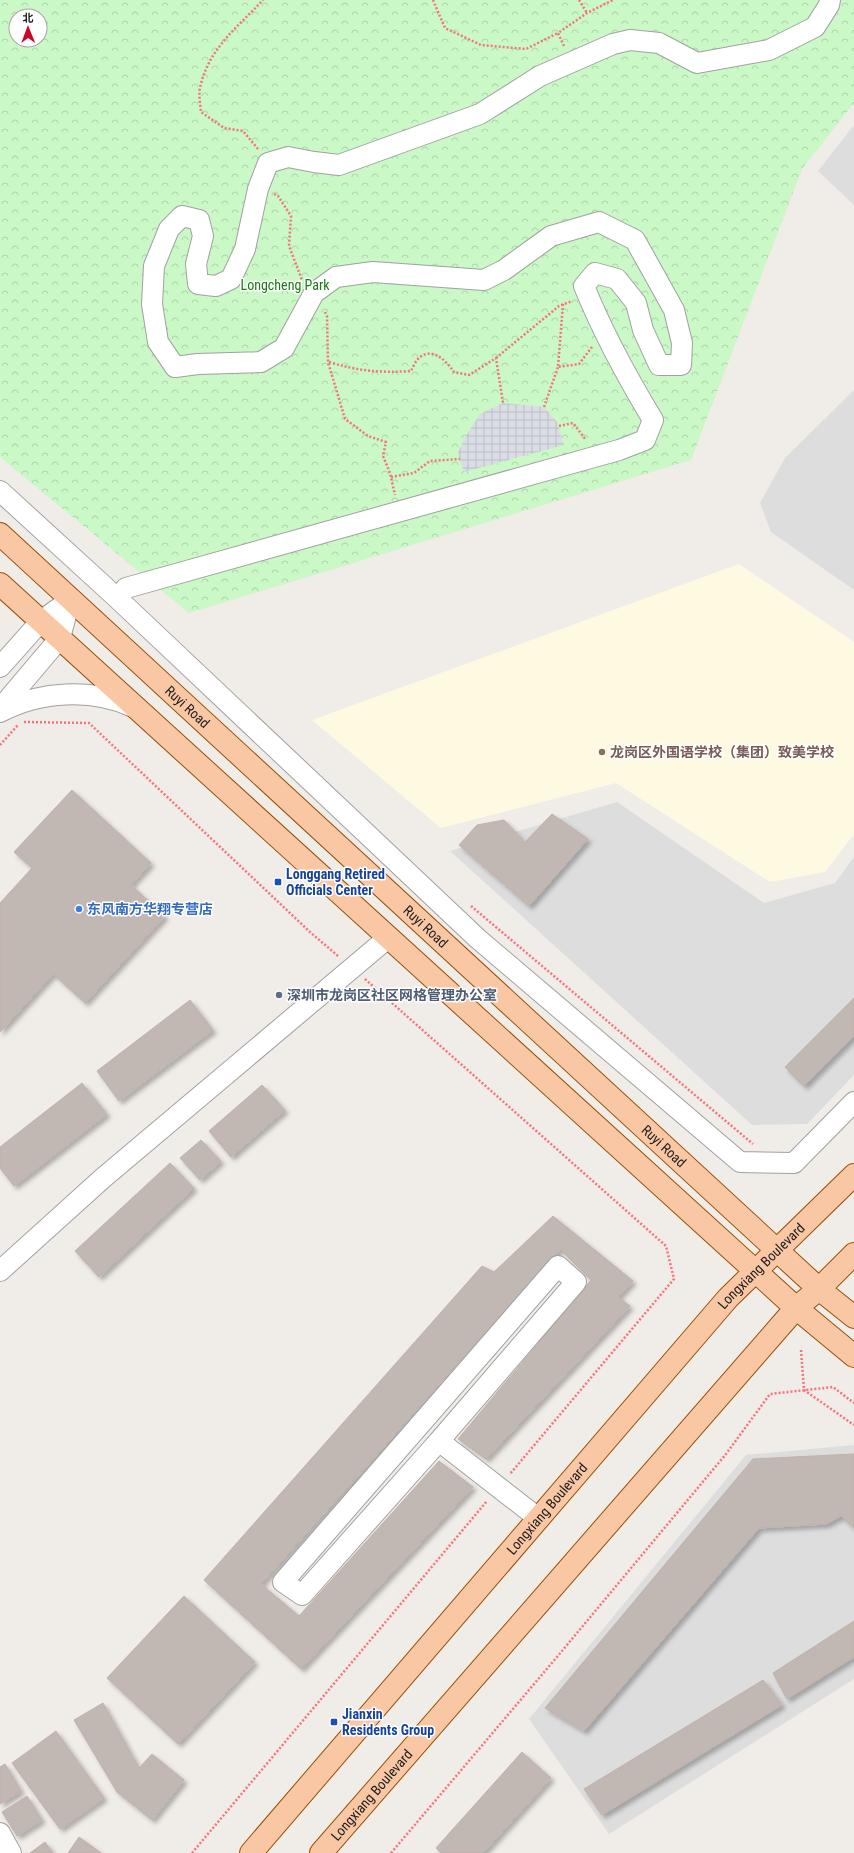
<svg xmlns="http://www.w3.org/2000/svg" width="854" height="1853" font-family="'Roboto Condensed','Noto Sans SC',sans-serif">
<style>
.residential{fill:#dedddd}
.education{fill:#fefae2}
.park{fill:url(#park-crowns);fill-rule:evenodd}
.plaza{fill:url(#plaza-grid)}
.building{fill:#c1b7b3;stroke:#c1b1aa;filter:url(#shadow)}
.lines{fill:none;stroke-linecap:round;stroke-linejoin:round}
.minor-casing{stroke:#a1a1a1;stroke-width:22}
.major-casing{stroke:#965006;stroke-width:24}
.path{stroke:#f5737a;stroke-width:2.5;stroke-dasharray:2 2;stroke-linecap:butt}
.minor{stroke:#fff;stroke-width:20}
.major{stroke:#f9c7a4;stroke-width:22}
.education-dot{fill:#8d6e63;stroke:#fff;stroke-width:1.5}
.transit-dot{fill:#1a4fb4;stroke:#fff;stroke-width:1.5}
.shop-dot{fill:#3f7fe0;stroke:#fff;stroke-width:1.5}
.service-dot{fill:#5c6f8a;stroke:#fff;stroke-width:1.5}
.labels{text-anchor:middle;stroke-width:3;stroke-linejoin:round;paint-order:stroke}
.park-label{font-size:14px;fill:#177c10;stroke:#fff}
.street-label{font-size:14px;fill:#202020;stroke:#fff}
.education-label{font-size:14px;font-weight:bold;fill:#785e54;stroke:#fff;text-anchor:start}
.transit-label{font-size:14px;font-weight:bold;fill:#164399;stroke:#fff;text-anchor:start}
.shop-label{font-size:14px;font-weight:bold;fill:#366cbe;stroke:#fff;text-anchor:start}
.service-label{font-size:14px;font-weight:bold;fill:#4e5e75;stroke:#fff;text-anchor:start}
</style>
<defs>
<pattern id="park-crowns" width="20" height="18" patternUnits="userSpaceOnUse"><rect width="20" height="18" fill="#caf8c6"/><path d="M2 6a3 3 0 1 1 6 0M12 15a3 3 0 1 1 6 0" fill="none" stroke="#add4aa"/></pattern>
<pattern id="plaza-grid" width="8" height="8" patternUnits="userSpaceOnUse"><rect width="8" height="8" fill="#dbdde6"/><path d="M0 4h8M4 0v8" fill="none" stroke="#bcbdc5"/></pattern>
<filter id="shadow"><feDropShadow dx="3.5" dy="3.5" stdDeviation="2" flood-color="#0004"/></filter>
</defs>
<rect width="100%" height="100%" fill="#f0ece7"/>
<path class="residential" d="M854 125V205L818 171Z
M854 390V590L771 532 760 503 785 458Z
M617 802 764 903 835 883 854 857V1075L807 1124 752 1125 450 851Z
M854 1445V1679L609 1834 529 1719 746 1455Z"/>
<path class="education" d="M739 564 854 642V834L825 872 770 882 616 783 441 828 312 720Z"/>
<path class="park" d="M0 0H854V103L802 169 691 460 189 613 0 457ZM16 16H40V40H16Z"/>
<path class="plaza" d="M503 403 544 407 557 422 564 445 464 472 458 453 464 439 480 414Z"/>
<path class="building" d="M72 790 151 863 131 885 165 916 85 1003 53 974 0 1032V903L32 868 14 852Z
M552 814 588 839 529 906 459 845 477 825 504 820 525 842Z
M854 998V1036L804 1086 785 1067Z
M190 1000 213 1030 119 1101 97 1071Z
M82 1083 107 1114 14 1186 0 1168V1147Z
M262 1085 285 1110 231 1157 209 1131Z
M201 1140 221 1161 200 1180 180 1158Z
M170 1163 194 1188 99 1277 75 1251Z
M553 1216 633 1281 618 1297 630 1306 486 1459 458 1439 591 1280 560 1249 261 1584 299 1616 439 1461 473 1487 301 1669 204 1580 482 1266 494 1272Z
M854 1454V1528L841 1516 826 1524 759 1528 584 1731 545 1708 753 1459Z
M184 1596 255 1662 178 1744 107 1678Z
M854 1621V1657L787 1699 773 1673Z
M763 1680 782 1705 602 1815 584 1789Z
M103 1703 139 1768 152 1754 184 1780 152 1820 117 1792 74 1720Z
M56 1731 104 1798 60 1829 12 1763Z
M522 1752 551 1778 483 1853H441L436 1848Z
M5 1764 21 1791 0 1804V1767Z
M27 1796 42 1820 17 1836 2 1812Z
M79 1837 101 1853H68Z
M45 1842 53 1853H30Z"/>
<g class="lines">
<g class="minor-casing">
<path id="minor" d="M0 491 117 598 477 938 740 1162 794 1163 854 1102
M126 588 619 450 645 440 653 420C627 377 603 333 584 286L595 273 617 279 636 303 643 330 659 365H681L682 343 674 310 635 240 599 222 551 236 504 270 484 280 373 272 336 277 314 293 284 348 261 362 198 364 175 367 158 342 152 304 154 266 169 229 182 216 199 220 203 236 196 264 198 284 216 286 231 279 245 249 258 189 268 163 288 157 314 162 339 165 480 114 540 76 613 44 630 40 659 43 697 63 769 50 815 27 829 5 830 0
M0 667 41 621 70 600
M0 709 60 638 70 600
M0 712C40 691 92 688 133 707
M0 1271 103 1178 389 937
M439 1441 576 1282 558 1266 283 1582 302 1595 439 1441 538 1518
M0 1833 11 1853"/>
</g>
<g class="major-casing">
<g id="major">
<path id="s1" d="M0 534 819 1289 854 1317"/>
<path d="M0 584 796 1308 854 1356"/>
<path id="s2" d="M251 1853 728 1298 854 1175"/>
<path id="s3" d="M321 1853 796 1308 819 1289 854 1254"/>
</g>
</g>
<path class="path" d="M433 0 445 28 481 45 526 49 558 33
M579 0 587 13
M564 46 558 33 587 13 613 0
M258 149 243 131 224 128 201 112C200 103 198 92 201 84 210 47 239 26 263 0
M274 194 278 196 291 216 289 246 302 280
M563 304 558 367 579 364 592 347
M325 312 327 316 328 362 345 419 368 436 386 442 383 456 390 473 395 495
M496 358 559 306 572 301
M329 362C358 371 380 373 411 371 413 367 416 360 420 357 434 347 447 362 454 372L469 375 496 358 503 403
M544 407 558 367
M559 426 573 423 586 440
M391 477 414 473 430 461 460 459
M24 722 89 723 310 932 338 956
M0 745 18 725
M471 906 753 1144
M365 979 666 1246 674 1279 510 1474
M801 1350 804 1390 854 1425
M192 1853 487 1501
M391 1853 562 1651 726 1454 770 1394 833 1387 854 1403"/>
<use href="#minor" class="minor"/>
<use href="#major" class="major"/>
</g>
<circle class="education-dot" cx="602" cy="752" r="4"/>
<g class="transit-dot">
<rect x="274" y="878" width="8" height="8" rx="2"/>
<rect x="330" y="1718" width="8" height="8" rx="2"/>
</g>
<circle class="shop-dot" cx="79" cy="909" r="4"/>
<circle class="service-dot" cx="279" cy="995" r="4"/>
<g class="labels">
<g class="park-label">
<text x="285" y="290">Longcheng Park</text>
</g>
<g class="street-label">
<text dy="5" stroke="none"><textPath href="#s1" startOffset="255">Ruyi Road</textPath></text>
<text dy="5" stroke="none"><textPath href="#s1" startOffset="579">Ruyi Road</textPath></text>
<text dy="5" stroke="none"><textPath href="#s1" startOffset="903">Ruyi Road</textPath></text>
<text dy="5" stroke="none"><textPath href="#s2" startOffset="778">Longxiang Boulevard</textPath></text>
<text dy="5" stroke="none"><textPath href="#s2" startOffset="454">Longxiang Boulevard</textPath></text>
<text dy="5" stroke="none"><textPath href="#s3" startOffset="77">Longxiang Boulevard</textPath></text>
</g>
<g class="education-label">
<text x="610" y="757">龙岗区外国语学校（集团）致美学校</text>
</g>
<g class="transit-label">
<text x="286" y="879">Longgang Retired<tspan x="286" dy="16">Officials Center</tspan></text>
<text x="342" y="1719">Jianxin<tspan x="342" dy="16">Residents Group</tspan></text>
</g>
<g class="shop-label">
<text x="87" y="914">东风南方华翔专营店</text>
</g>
<g class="service-label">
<text x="287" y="1000">深圳市龙岗区社区网格管理办公室</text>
</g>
</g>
<g transform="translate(28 28) rotate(359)"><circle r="19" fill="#ffffff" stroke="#a6a6a6"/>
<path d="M0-3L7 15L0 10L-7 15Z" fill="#c90825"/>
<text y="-6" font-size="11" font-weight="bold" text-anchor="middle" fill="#202020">北</text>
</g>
</svg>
